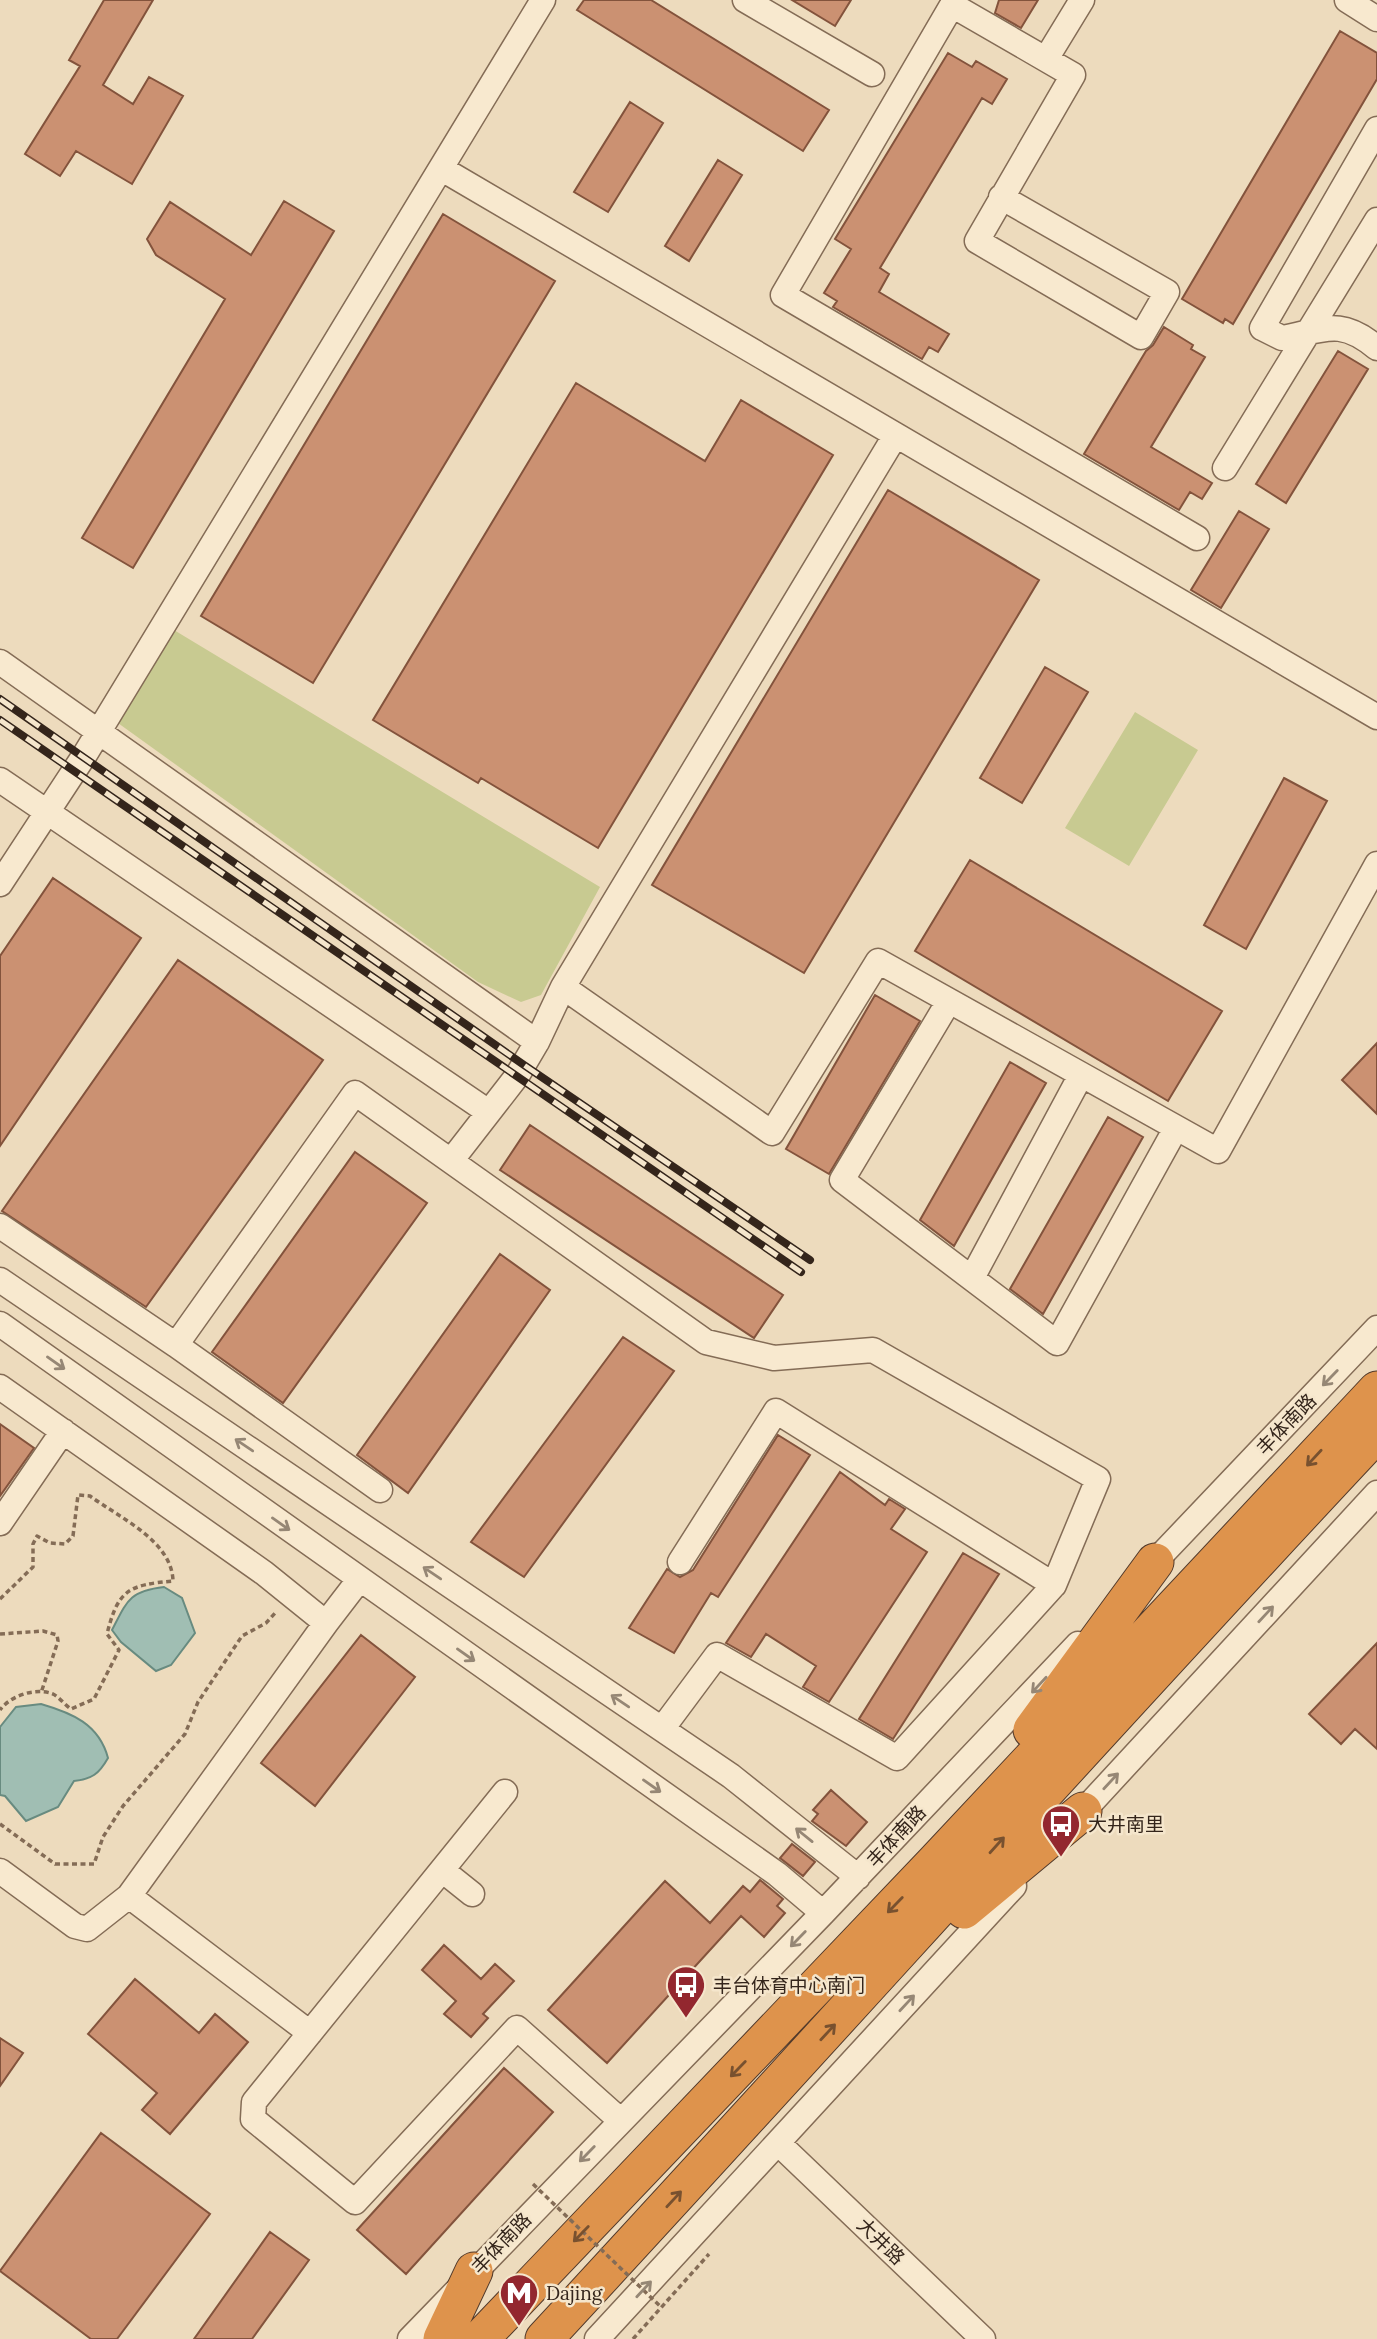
<svg xmlns="http://www.w3.org/2000/svg" width="1377" height="2339" font-family="Lora,'Noto Sans SC',serif">
<style>
.green{fill:#c8ca91}
.water{fill:#a0beb3;stroke:#688b80;stroke-width:2}
.building{fill:#cb9172;stroke:#83533c;stroke-width:2}
.lines{fill:none;stroke-linecap:round;stroke-linejoin:round}
.minor-casing{stroke:#846c56;stroke-width:27}
.highway-casing{stroke:#523a2b;stroke-width:39}
.path{stroke:#846c56;stroke-width:3.5;stroke-dasharray:5 3.5;stroke-linecap:butt}
.minor{stroke:#f8e9cf;stroke-width:24}
.highway{stroke:#de934c;stroke-width:37}
.rail-casing{stroke:#34251b;stroke-width:8}
.rail{stroke:#f5e6cc;stroke-width:5;stroke-dasharray:16;stroke-linecap:butt}
.path-bridge{stroke:#846c56;stroke-width:3.5;stroke-dasharray:5 3.5;stroke-linecap:butt}
.oneway{stroke:#968775}
.oneway2{stroke:#78512f}
.labels{text-anchor:middle;stroke-width:5;stroke-linejoin:round;paint-order:stroke}
.street-label{font-size:19px;fill:#34251b;stroke:#f5e6cc}
.poi-label{font-size:19px;fill:#34251b;stroke:#f5e6cc;text-anchor:start}
</style>
<rect width="100%" height="100%" fill="#eddbbd"/>
<path class="green" d="M164 624 600 887 541 995 521 1002 478 982 111 718Z
M1135 712 1198 750 1129 866 1065 828Z"/>
<path class="water" d="M164 1587 182 1598 195 1633 171 1665 156 1671 121 1642 112 1630C127 1601 129 1591 164 1587Z
M41 1704C72 1713 99 1724 108 1758 99 1774 92 1779 74 1781L58 1807 26 1821 5 1796 0 1795V1727L16 1707Z"/>
<path class="building" d="M104 0H153L103 85 133 104 149 77 183 96 132 184 76 151 60 176 25 154 80 66 69 60Z
M584 0H651L829 110 803 151 577 10Z
M792 0H851L835 26Z
M999 0H1038L1021 28 995 13Z
M1340 31 1377 53V79L1233 324 1225 319 1223 323 1182 299Z
M948 53 972 67 976 61 1007 79 992 104 982 98 880 268 889 274 879 292 949 334 938 352 929 347 922 359 833 307 837 301 824 293 851 249 835 239Z
M630 102 663 123 608 212 574 192Z
M718 160 742 175 689 261 665 246Z
M284 201 334 231 133 568 82 538 225 299 156 255 147 239 170 202 251 255Z
M443 214 555 281 313 683 201 616Z
M1164 327 1193 345 1191 349 1205 357 1151 447 1212 483 1202 499 1190 492 1179 510 1084 454 1146 351 1153 345Z
M1338 351 1368 369 1286 503 1256 484Z
M576 383 705 461 741 400 833 455 598 848 481 778 478 783 373 720Z
M888 490 1039 580 804 973 652 885Z
M1239 511 1269 529 1221 608 1191 590Z
M1045 667 1088 692 1022 803 980 778Z
M1284 778 1327 801 1246 949 1204 925Z
M970 860 1222 1011 1168 1101 915 951Z
M53 878 141 938 0 1146V956Z
M178 960 323 1060 146 1307 2 1211Z
M875 995 920 1021 829 1174 786 1149Z
M1377 1043V1114L1342 1080Z
M1010 1062 1046 1083 954 1246 920 1220Z
M1108 1117 1143 1137 1043 1314 1010 1289Z
M530 1125 783 1295 754 1338 500 1170Z
M355 1152 427 1203 283 1403 212 1352Z
M500 1254 550 1290 408 1493 357 1455Z
M623 1337 674 1371 524 1577 471 1542Z
M0 1424 34 1448 0 1496Z
M778 1435 810 1455 718 1597 711 1593 674 1653 629 1628 667 1569 680 1577 693 1570Z
M840 1472 885 1505 889 1499 905 1509 891 1529 927 1552 829 1702 803 1687 816 1666 766 1634 751 1657 726 1643Z
M963 1553 999 1574 893 1739 859 1719Z
M361 1635 415 1677 315 1806 261 1763Z
M1377 1643V1749L1355 1729 1341 1744 1309 1714Z
M831 1790 867 1822 846 1846 812 1821 818 1814 813 1810Z
M792 1844 815 1862 803 1876 780 1858Z
M760 1880 783 1899 777 1906 785 1913 764 1937 741 1916 607 2063 548 2010 665 1881 710 1923 743 1886 750 1892Z
M444 1945 481 1979 495 1964 514 1981 483 2014 488 2018 471 2037 444 2014 456 2001 422 1970Z
M135 1979 199 2033 215 2014 248 2042 170 2134 142 2110 157 2093 88 2034Z
M0 2038 23 2053 0 2086Z
M504 2068 553 2112 406 2274 357 2230Z
M101 2133 210 2214 117 2339H91L0 2271Z
M270 2232 309 2260 252 2339H194Z"/>
<g class="lines">
<g class="minor-casing">
<path id="minor" d="M745 0 872 74
M955 0 783 295 1197 538
M1347 0 1377 19
M952 5 1073 75 977 241 1141 337 1167 292 1001 197
M1046 59 1082 0
M1377 129 1262 328 1282 338C1324 330 1340 317 1377 348
M442 169 1377 717
M1225 468 1377 220
M0 662 537 1042 563 987 772 1133 878 961 1218 1151 1377 864
M0 780 487 1111
M0 884 84 756 543 0
M563 987 895 436
M949 1001 842 1180 1057 1343 1176 1128
M451 1161 517 1076 537 1042
M0 1226 176 1345
M972 1278 1081 1075
M0 1280 731 1776 858 1877
M0 1324 777 1874 823 1913
M0 1387 264 1573 326 1623 359 1580
M380 1490 176 1345 355 1093 706 1342 774 1358 873 1350 1098 1479 1054 1585
M0 1523 63 1431
M1146 1571 1377 1328
M662 1729 717 1655 897 1758 1054 1585 776 1411 680 1562
M505 1792 254 2102 253 2119 355 2202 517 2028 620 2120
M1074 1821 1377 1493
M442 1870 472 1894
M0 1871 75 1926 87 1929 129 1896
M310 2033 129 1896 326 1623
M778 2143 983 2339
M410 2339 823 1913 1078 1644
M597 2339 1014 1886"/>
</g>
<g class="highway-casing">
<path id="highway" d="M1032 1730 1155 1562
M964 1910 1083 1811
M442 2339 474 2271
M480 2339 936 1861 1377 1390
M544 2339C823 2038 1096 1732 1377 1433"/>
</g>
<path class="path" d="M0 1599 33 1567V1544L37 1536 50 1543 65 1544 73 1536 78 1495 90 1496C120 1518 172 1541 173 1581 128 1585 118 1590 107 1634L119 1650 94 1699 71 1709C65 1705 59 1697 53 1694 35 1687 10 1696 0 1710
M0 1634 43 1631 57 1635 58 1641 41 1693
M0 1824 55 1864H94L103 1837 123 1806 185 1734 198 1702 242 1636 266 1623 277 1611
M633 2339 709 2254"/>
<use href="#minor" class="minor"/>
<use href="#highway" class="highway"/>
<g class="rail-casing">
<path id="rail" d="M0 699 524 1065 810 1260
M0 720 801 1272"/>
</g>
<use href="#rail" class="rail"/>
<path class="path-bridge" d="M533 2184 661 2307"/>
</g>
<defs><path id="oneway-shaft" d="M-6 0H5M1.5-3L5.5 0L1.5 3" fill="none" stroke-width="1.6" stroke-linecap="round" stroke-linejoin="round" transform="scale(1.75)"/></defs>
<g class="oneway">
<use href="#oneway-shaft" transform="translate(56 1363) rotate(35)"/>
<use href="#oneway-shaft" transform="translate(1330 1378) rotate(134)"/>
<use href="#oneway-shaft" transform="translate(244 1445) rotate(-146)"/>
<use href="#oneway-shaft" transform="translate(281 1524) rotate(35)"/>
<use href="#oneway-shaft" transform="translate(432 1573) rotate(-146)"/>
<use href="#oneway-shaft" transform="translate(1266 1614) rotate(-47)"/>
<use href="#oneway-shaft" transform="translate(466 1655) rotate(35)"/>
<use href="#oneway-shaft" transform="translate(1039 1685) rotate(133)"/>
<use href="#oneway-shaft" transform="translate(620 1701) rotate(-146)"/>
<use href="#oneway-shaft" transform="translate(1111 1781) rotate(-47)"/>
<use href="#oneway-shaft" transform="translate(652 1786) rotate(35)"/>
<use href="#oneway-shaft" transform="translate(804 1835) rotate(-141)"/>
<use href="#oneway-shaft" transform="translate(798 1939) rotate(134)"/>
<use href="#oneway-shaft" transform="translate(907 2003) rotate(-47)"/>
<use href="#oneway-shaft" transform="translate(587 2154) rotate(134)"/>
<use href="#oneway-shaft" transform="translate(644 2289) rotate(-47)"/>
</g>
<g class="oneway2">
<use href="#oneway-shaft" transform="translate(1314 1458) rotate(133)"/>
<use href="#oneway-shaft" transform="translate(997 1845) rotate(-48)"/>
<use href="#oneway-shaft" transform="translate(895 1905) rotate(134)"/>
<use href="#oneway-shaft" transform="translate(828 2032) rotate(-47)"/>
<use href="#oneway-shaft" transform="translate(738 2069) rotate(134)"/>
<use href="#oneway-shaft" transform="translate(674 2199) rotate(-47)"/>
<use href="#oneway-shaft" transform="translate(581 2234) rotate(134)"/>
</g>
<defs>
<g id="bus-pin" transform="scale(2.0125)"><path d="M0 17L-7.5 6A9.5 9.5 0 1 1 7.5 6Z" fill="#93272f" stroke="#f5e6cc"/><path d="M-5-6H5V4H4V6H2V4H-2V6H-4V4H-5ZM-3.5-4V0h7V-4ZM-3.5 1.2v1.5H-2V1.2ZM2 1.2v1.5H3.5V1.2Z" fill="#fff"/></g>
<g id="metro-pin" transform="scale(2.0125)"><path d="M0 17L-7.5 6A9.5 9.5 0 1 1 7.5 6Z" fill="#93272f" stroke="#f5e6cc"/><path d="M-5.5 5V-5H-3L0 0L3-5H5.5V5H3V-.5L0 4L-3-.5V5Z" fill="#fff"/></g>
</defs>
<g fill-rule="evenodd">
<use href="#bus-pin" x="1061" y="1824"/>
<use href="#bus-pin" x="686" y="1985"/>
<use href="#metro-pin" x="519" y="2293"/>
</g>
<g class="labels">
<g class="street-label">
<text transform="translate(1286 1424) rotate(-46)" y="7">丰体南路</text>
<text transform="translate(896 1836) rotate(-47)" y="7">丰体南路</text>
<text transform="translate(881 2241) rotate(44)" y="7">大井路</text>
<text transform="translate(501 2243) rotate(-46)" y="7">丰体南路</text>
</g>
<g class="poi-label">
<text x="1088" y="1831">大井南里</text>
<text x="713" y="1992">丰台体育中心南门</text>
<text x="546" y="2300">Dajing</text>
</g>
</g>
</svg>
